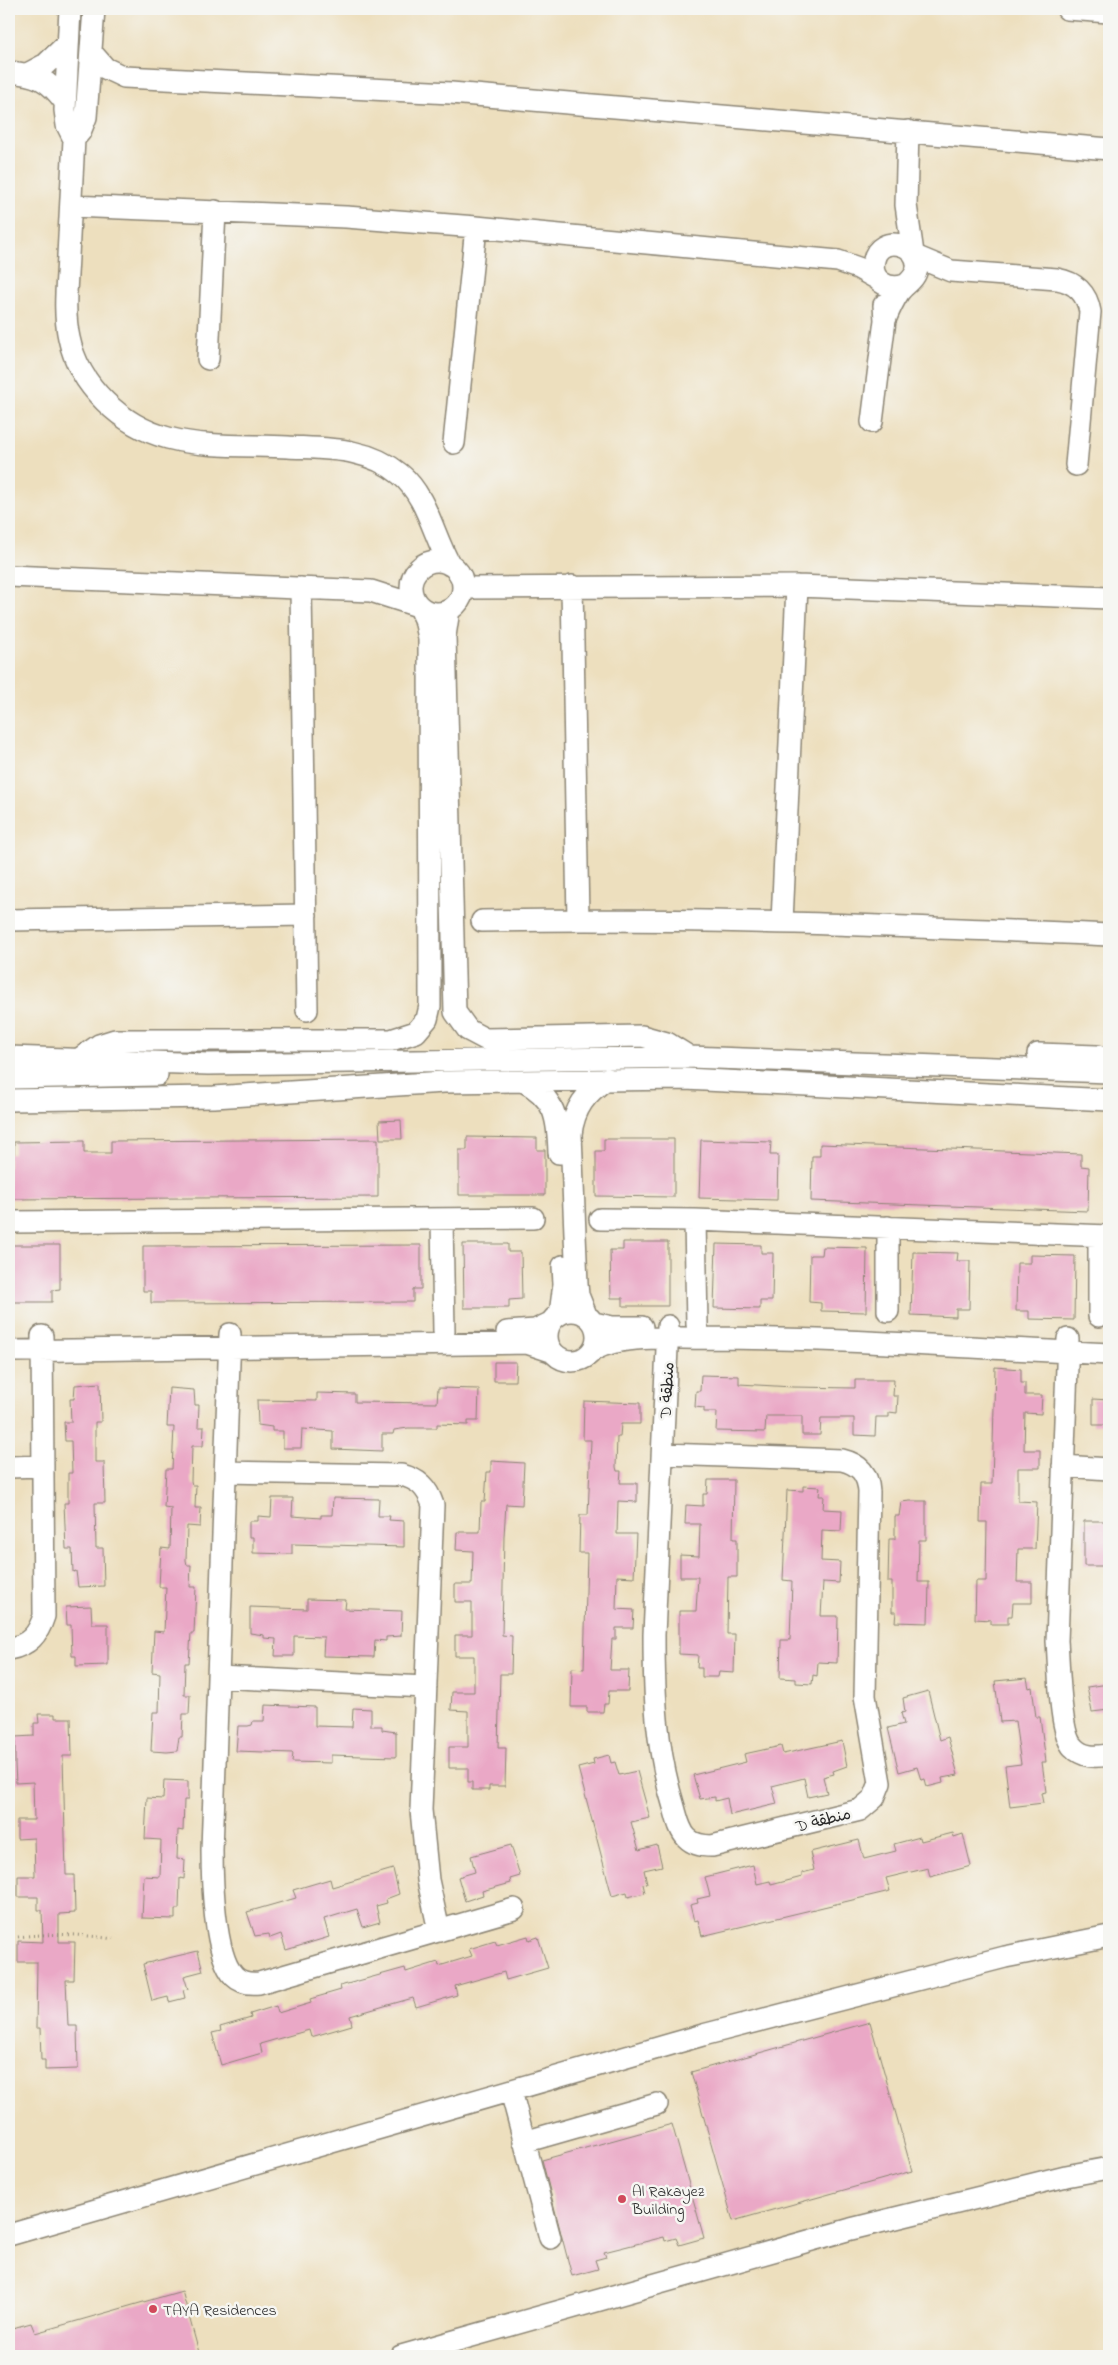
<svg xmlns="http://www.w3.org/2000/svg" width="1118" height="2365" font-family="'Indie Flower','Playpen Sans Arabic',sans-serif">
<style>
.building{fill:#eaa8c6}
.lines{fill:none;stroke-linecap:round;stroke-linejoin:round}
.minor-casing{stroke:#8c8574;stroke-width:24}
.path{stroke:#8c8574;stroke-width:3;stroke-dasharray:1 4;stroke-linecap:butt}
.minor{stroke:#fff;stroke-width:21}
.poi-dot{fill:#d1495b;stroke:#f6f6f2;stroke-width:2}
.labels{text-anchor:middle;stroke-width:5;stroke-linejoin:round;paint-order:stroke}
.street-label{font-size:16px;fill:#2b2b2b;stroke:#f6f6f2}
.poi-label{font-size:16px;fill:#2b2b2b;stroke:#f6f6f2;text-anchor:start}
</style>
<rect width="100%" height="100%" fill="#f6f6f2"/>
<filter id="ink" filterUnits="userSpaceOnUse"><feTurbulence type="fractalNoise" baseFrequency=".02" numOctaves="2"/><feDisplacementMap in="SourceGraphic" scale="10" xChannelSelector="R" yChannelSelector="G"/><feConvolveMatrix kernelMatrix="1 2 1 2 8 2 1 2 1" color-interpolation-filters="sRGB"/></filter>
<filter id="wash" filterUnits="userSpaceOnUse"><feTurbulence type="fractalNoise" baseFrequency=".0096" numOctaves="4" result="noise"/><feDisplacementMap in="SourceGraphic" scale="20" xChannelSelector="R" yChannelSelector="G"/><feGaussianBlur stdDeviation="1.12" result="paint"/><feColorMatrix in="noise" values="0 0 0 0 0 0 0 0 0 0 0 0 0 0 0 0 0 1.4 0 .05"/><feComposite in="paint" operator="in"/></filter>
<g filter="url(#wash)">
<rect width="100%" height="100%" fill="#eddfbe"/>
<g id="blocks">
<path class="building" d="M401 1120 402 1139H380L379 1121Z
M467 1137 537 1138V1150H545V1195H459V1150H467Z
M378 1139V1197L9 1199V1154H14V1142L84 1141V1153H111V1141Z
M604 1139H674V1197L596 1196V1151H604Z
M701 1140 771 1142 770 1155H778L777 1200 699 1198Z
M820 1144 1081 1154V1166L1089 1167 1088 1211 811 1201 812 1156H820Z
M623 1242H668V1306H623V1298H611L610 1250H623Z
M463 1244H508V1252H521L522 1299 509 1300V1308H464Z
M716 1244 761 1245V1253H773L772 1301H760V1309L714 1308Z
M9 1245H60V1289L52 1290V1302H9Z
M421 1245V1289H413V1302L151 1303V1291H143V1246Z
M823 1247 867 1248 866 1312 821 1311V1303L809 1302 810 1255H822Z
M913 1252 958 1253 957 1261H970L969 1309H956V1317L911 1315Z
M1030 1255 1075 1256 1074 1320 1029 1319V1311H1016L1017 1263H1030Z
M494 1362H516L515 1381H494Z
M995 1367 1021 1369V1383H1025V1395H1042L1041 1414 1025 1413 1024 1450H1040V1468H1018V1501L1037 1502 1035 1549H1018L1017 1582H1032V1603H1013L1012 1616H1008V1624H991V1620L975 1619 976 1581H986L987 1522H980L981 1484H992Z
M701 1375 739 1376V1384L793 1387 855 1388V1380H894L893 1396H898L897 1413 889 1412V1417H876L875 1436 854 1435V1418H821L820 1435H802V1416H766L765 1432 716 1431 717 1412H704V1408L695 1407 696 1391H700Z
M100 1383 101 1422H95V1462H104L105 1503H95L96 1548H103L104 1586 78 1587 76 1571 73 1572 72 1549H66L64 1503H68V1473H72L71 1441H65L64 1422H71L70 1399H74L75 1385Z
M169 1388 194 1390 195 1405H199L198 1427H204L203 1446H192L191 1481 192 1485H196L195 1508H201L200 1527 187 1526 186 1560 187 1565H191L190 1587H196L194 1633H191L189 1663H185L184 1695H190L189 1714H183L182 1737H179L177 1751 167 1752 151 1751 153 1712H159L160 1673 152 1672 154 1631 164 1632 166 1587H159L161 1548 170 1549 171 1508 164 1507 166 1469H172L174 1427H167Z
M438 1388 479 1389 478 1421H468V1425L437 1424V1428H408L394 1430 393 1434H382V1451L333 1449V1431L302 1429 301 1448H283V1431H272V1427L258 1425 257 1400 317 1401V1393L355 1394V1402L437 1403Z
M1093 1399 1109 1400V1425H1093Z
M584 1401 640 1403V1424H621L620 1437H617L616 1467 617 1471H621L620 1483H637V1502L618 1501 617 1534H636L634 1577 617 1576 616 1609 634 1610 633 1628H616V1639H612L610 1670H629L628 1691H609L608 1704H604L603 1712H587V1707H571L572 1668 584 1669 587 1553H579L580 1515H588L591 1440H583Z
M491 1461 524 1463 522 1505 506 1504 504 1536 502 1635 512 1636 511 1674H500L498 1748H506L505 1786H489V1790H472V1782H468V1768H449V1747H468V1711L451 1710 452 1692H474V1656H455V1635H472V1602H455V1584H472L473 1551 456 1550 457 1532H480L481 1502H485L487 1472H491Z
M708 1480H734L733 1539H737V1577H728L727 1634H735L734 1673 719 1672 718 1677H702V1668H697L698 1655 679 1654V1611H696L698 1577H680V1555L699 1556 700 1524H685L686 1505 703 1506V1494H707Z
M803 1486 820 1487 819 1496H824L823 1509 842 1510 841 1531 822 1530 821 1561 840 1562 839 1583 823 1582 821 1616H838L837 1663 818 1662 817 1676 813 1675 812 1684 796 1683V1679L780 1678 781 1640H790L792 1581 783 1580 787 1490 803 1491Z
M272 1498H293L292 1516 321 1518V1515H332L333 1498 379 1499 378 1516H390L389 1520 404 1521V1547L292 1544V1554L253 1553V1537H249V1521H258V1516L271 1517Z
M910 1501H926V1540H919L918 1582H929L928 1623 895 1622 896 1612H892V1582H888L889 1539H895V1516H899L901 1502Z
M1084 1521H1109V1566H1084Z
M307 1599 346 1600 345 1609 402 1611 401 1636 386 1637V1641L375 1640 374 1657 323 1656 324 1637 294 1636V1656H275L276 1639 264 1638V1635L250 1633V1607L307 1609Z
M91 1606 92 1624H108V1665L76 1666V1656H72L71 1625H67L66 1607Z
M1027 1678 1029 1688 1032 1687 1036 1717H1040L1046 1762H1042L1046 1792 1041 1793 1043 1803 1010 1807 1005 1766 1021 1764 1019 1750 1015 1721 1000 1722 995 1681Z
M1109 1684V1710L1092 1712 1087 1687Z
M928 1691 940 1740 948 1737 958 1775 942 1778 943 1783 927 1787 925 1779 921 1780 917 1767 899 1772 888 1728 904 1724 901 1713 905 1712 903 1698Z
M265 1705 315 1707V1726L352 1727 353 1708 371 1709V1726H382V1730L396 1732V1757L331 1755V1763L292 1762 293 1753 236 1751 238 1726H248L252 1725 253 1721H264Z
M38 1714H55V1718H71L72 1756H63L66 1875H74L75 1913 59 1914V1942H75L74 1980H66L68 2026H77L78 2069 45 2070V2060H41L40 2028H36L37 1962H18V1941L43 1942 42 1910H38V1897H18V1876H35L34 1838 17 1839V1820H34L33 1782 16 1783 15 1765V1737L34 1736V1723H39Z
M842 1741 847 1766 833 1771 834 1774 823 1777 827 1793 808 1797 804 1778 772 1786 777 1804 730 1815 727 1798 715 1801V1797L700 1799 693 1775 746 1762 744 1754 781 1746 783 1754Z
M609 1755 611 1763 615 1762 619 1775 637 1771 650 1818 631 1822 639 1850 657 1845 662 1866 644 1870 647 1883 643 1884 645 1893 628 1897 627 1892 612 1896 578 1768 594 1764 593 1759Z
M164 1780 188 1781V1800H184L183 1831 178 1830 177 1859 185 1860 184 1879 180 1878 179 1909H175V1919L142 1918 144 1876 160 1877 161 1840 145 1839 147 1798 163 1799Z
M953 1833 954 1837 963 1834 971 1866 930 1877 928 1868 886 1878 890 1891 702 1936 698 1920 694 1921 690 1905 698 1903 697 1899 710 1896 705 1877 753 1865 757 1884 770 1881 771 1885 802 1877V1873L814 1870 810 1852 859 1840 864 1859 896 1851 894 1844 920 1837 921 1841Z
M511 1845 520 1876 510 1879 511 1883 482 1891 483 1895 465 1901 458 1877 475 1872 471 1856Z
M393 1869 399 1894 386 1899 387 1903 376 1906 380 1922 363 1927 357 1909 324 1919 329 1937 286 1950 281 1934 270 1938 269 1934 255 1936 247 1912 296 1898 293 1890 330 1879 332 1887Z
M528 1936 529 1940 538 1937 548 1968 506 1980 504 1972 455 1986 457 1995 416 2007 413 1998 388 2005 350 2016 352 2025 311 2037 309 2030 260 2044 262 2053 221 2065 212 2033 221 2031 220 2027 251 2018 250 2014 276 2006 278 2013 311 2003 310 1999 341 1990 340 1986 405 1968 406 1972 438 1962 439 1966 472 1956 469 1949 495 1941 497 1945Z
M198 1951 203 1971 184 1976 188 1989 183 1990 185 1998 169 2002 168 1997 152 2001 143 1964Z
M870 2022 912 2171 733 2221 691 2072Z
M672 2124 704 2238 679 2245 676 2238 665 2241 664 2237 604 2252 606 2257 595 2260 598 2269 572 2276 542 2160Z
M182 2291 200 2356H9V2329L31 2323 35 2333Z"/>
</g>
</g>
<g filter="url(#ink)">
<use href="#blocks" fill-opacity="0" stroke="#8c8574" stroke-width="1"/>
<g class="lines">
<g class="minor-casing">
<path id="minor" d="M70 9 65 110 67 125 74 139C72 178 70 217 68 256 67 283 63 311 69 338 79 386 122 426 168 438 206 448 249 445 288 447 328 449 367 447 400 474 427 496 433 535 450 565
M1067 9 1109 12
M91 52 105 68 124 77 451 93 1109 149
M9 72C36 74 48 79 65 102
M29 73 46 64 68 43
M908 131 906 205 913 253
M74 139 80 132 86 117 94 9
M71 206 346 217 476 227 838 261 858 268 876 278
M915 256 951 271 1057 279C1075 282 1087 293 1090 312L1076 465
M885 320C889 310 893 301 899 292 905 284 916 279 917 268 920 242 879 234 874 260 869 280 888 291 905 285
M208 359 215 211
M872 422 885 320 884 305
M454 443 476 227
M411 587a26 26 0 1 1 52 0a26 26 0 1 1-52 0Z
M9 576 371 591 418 606
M572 586 578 920
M301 588 307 1010
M463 588 797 586 1109 598
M449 610 445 636 455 1012 468 1030 485 1039 642 1036 667 1043 688 1056
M9 920 306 915
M482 921C691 917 900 926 1109 935
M782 922 797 586
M1038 1054 1097 1056 1109 1059
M9 1057 208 1064 689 1057 1109 1072
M79 1059 99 1045 115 1040H391L416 1032 427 1019 430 1006 429 638 425 619 420 608
M9 1078 157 1075
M523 1081C556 1098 558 1119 559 1153
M9 1100 214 1097 444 1082 685 1079 1109 1100
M442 1219 444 1332
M600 1219 695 1220 1109 1236
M695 1220 697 1325
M9 1222 533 1218
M1099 1236V1316
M547 1336a25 25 0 1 1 50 0a25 25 0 1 1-50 0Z
M888 1311V1227
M560 1314 564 1284 563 1266
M586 1315 578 1295 577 1284 571 1134C574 1108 586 1093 607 1079
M594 1323 612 1327H642
M507 1332 535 1330 550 1323
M230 1334 212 1850C212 1878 214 1956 234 1976 241 1983 250 1984 259 1983L514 1909
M1068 1339 1057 1641C1059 1662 1059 1733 1073 1747 1083 1758 1096 1757 1109 1755
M595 1349C625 1334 673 1339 707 1338 841 1338 975 1348 1109 1354
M9 1351 527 1343 551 1351
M663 1454 842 1460C859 1464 868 1474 869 1492L865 1696 880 1783 874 1798 860 1810 712 1846C703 1846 694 1845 687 1838 679 1830 677 1817 674 1807 656 1749 654 1695 654 1635L668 1326
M1063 1466 1109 1469
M9 1467 43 1466
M225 1472 401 1475C418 1479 427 1487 433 1505L421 1810 428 1880 439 1931
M9 1649C29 1645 38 1635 44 1616L42 1336
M218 1677 426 1687
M511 2091 550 2238
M524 2142 657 2104
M9 2235 703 2035 1005 1957 1109 1936
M401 2356 851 2229 1066 2176 1109 2168"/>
</g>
<path class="path" d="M18 1937C51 1933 81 1934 113 1939"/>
<use href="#minor" class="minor"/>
</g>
</g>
<g class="poi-dot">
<circle cx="622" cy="2199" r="5"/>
<circle cx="153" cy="2309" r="5"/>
</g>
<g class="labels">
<g class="street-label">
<text transform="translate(666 1390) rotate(-87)" y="6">D منطقة</text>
<text transform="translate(823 1819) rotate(-14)" y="6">D منطقة</text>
</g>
<g class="poi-label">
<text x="632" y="2196">Al Rakayez<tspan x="632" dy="18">Building</tspan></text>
<text x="163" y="2315">TAYA Residences</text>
</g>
</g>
<rect width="1118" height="2365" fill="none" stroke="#f6f6f2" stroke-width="30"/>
</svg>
